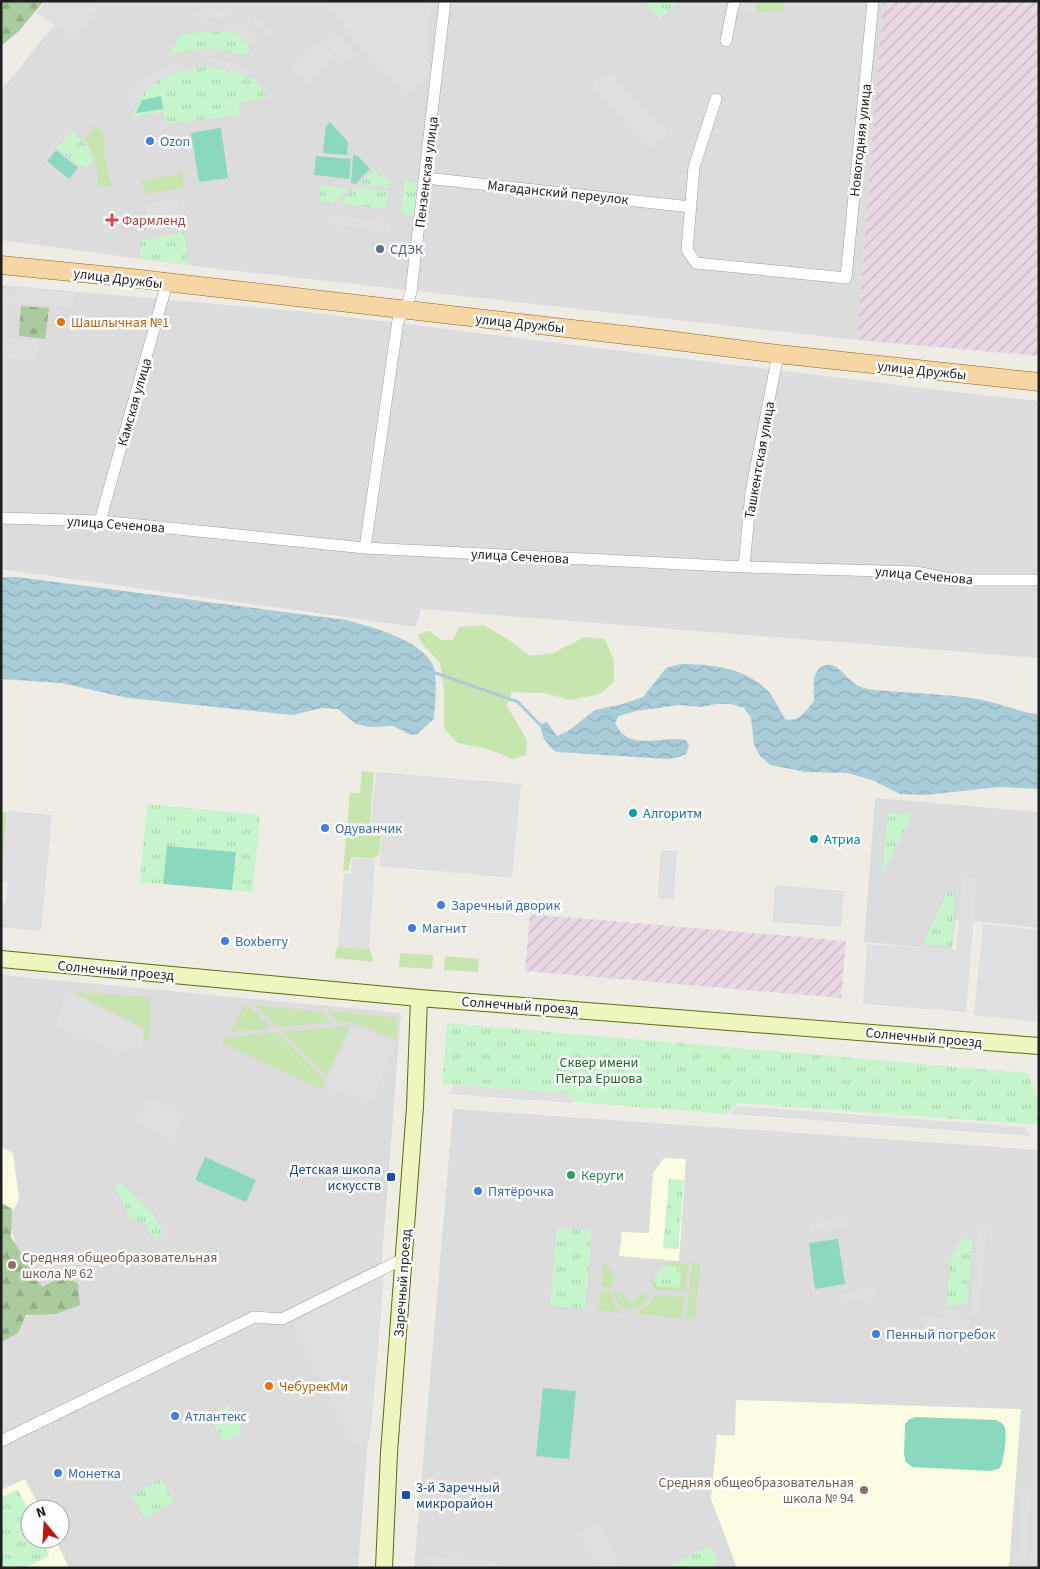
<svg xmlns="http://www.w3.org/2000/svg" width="1040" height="1569" font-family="'Source Sans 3',sans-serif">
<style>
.residential{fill:#dcdcdc;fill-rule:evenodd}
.industrial{fill:url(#industrial-furrows)}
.education{fill:#fbfce1}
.grass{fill:#c7e5af}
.forest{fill:url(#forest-firs)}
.park{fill:url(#park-tufts)}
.pitch{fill:#8ad8bd}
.parking{fill:#dfdfdf}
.water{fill:url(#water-waves)}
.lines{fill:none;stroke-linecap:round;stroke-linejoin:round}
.stream{stroke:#a9ccd9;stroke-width:3}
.street-casing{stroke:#a0a0a0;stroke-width:12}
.secondary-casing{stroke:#5f6e0d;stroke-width:18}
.primary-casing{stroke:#8d680c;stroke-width:19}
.street{stroke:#fff;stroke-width:11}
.secondary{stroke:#eff5be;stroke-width:16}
.primary{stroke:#f5d6a4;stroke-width:18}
.shop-dot{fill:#3f7fe0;stroke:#fff;stroke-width:2}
.health-dot{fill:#e0444e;stroke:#fff;stroke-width:2}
.service-dot{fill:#5c6f8a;stroke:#fff;stroke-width:2}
.food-dot{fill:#e8710a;stroke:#fff;stroke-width:2}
.culture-dot{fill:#0f9aa8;stroke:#fff;stroke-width:2}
.leisure-dot{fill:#2e9e5b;stroke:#fff;stroke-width:2}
.transit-dot{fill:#1a4fb4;stroke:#fff;stroke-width:2}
.education-dot{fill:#8d6e63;stroke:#fff;stroke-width:2}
.labels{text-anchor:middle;stroke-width:5;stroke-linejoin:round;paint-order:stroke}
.street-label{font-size:14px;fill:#1f1f1f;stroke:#fff}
.shop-label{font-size:14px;fill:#366cbe;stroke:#fff;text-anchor:start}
.health-label{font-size:14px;fill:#be3a42;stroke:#fff;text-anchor:start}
.service-label{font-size:14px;fill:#4e5e75;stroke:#fff;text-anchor:start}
.food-label{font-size:14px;fill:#c56008;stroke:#fff;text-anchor:start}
.culture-label{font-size:14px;fill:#0d838f;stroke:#fff;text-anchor:start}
.park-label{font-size:14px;fill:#147520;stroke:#fff}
.transit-label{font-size:14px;fill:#164399;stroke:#fff;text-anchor:end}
.leisure-label{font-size:14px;fill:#27864d;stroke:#fff;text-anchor:start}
.education-label{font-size:14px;fill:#785e54;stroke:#fff;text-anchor:start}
</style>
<defs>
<pattern id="industrial-furrows" width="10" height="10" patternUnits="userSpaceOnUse" patternTransform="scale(1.25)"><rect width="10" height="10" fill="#e7d8e4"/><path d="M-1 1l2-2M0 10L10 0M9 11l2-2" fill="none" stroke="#c6b9c3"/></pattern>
<pattern id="forest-firs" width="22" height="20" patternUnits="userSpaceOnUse" patternTransform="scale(1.25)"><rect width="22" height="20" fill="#a9cb9d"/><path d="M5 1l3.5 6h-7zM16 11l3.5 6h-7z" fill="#91ae87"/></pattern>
<pattern id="park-tufts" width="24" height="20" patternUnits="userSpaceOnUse" patternTransform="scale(1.25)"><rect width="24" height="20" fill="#c6f5cc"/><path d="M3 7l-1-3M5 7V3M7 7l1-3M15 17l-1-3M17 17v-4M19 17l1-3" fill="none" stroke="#aad2af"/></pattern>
<pattern id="water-waves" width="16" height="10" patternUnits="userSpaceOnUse" patternTransform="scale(1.25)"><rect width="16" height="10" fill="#a9ccd9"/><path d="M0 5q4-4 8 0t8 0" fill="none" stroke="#91afba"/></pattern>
</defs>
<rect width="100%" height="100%" fill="#efece5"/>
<path class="residential" d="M73 1H883L857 340 193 266 1 240V91Z
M1 285 308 312 946 391 1039 401V658L421 609 416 627 1 569Z
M875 798 1039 812V928L956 919 952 950 864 942Z
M1 975 401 1013 358 1568H1ZM30 1509H60V1539H30Z
M453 1109 1039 1150V1568H414Z"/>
<path class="industrial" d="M883 1H1039V356L857 340Z
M530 914 846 941 841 998 525 971Z"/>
<path class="education" d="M1 1147 13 1153 19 1199 8 1220 36 1311 1 1331Z
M664 1158 686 1159 679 1261 619 1256 622 1232 649 1233 653 1173Z
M736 1400 1021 1409 1009 1568H737L711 1499 717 1435H735Z
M25 1479 40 1509H30V1539H55L69 1568H1V1490Z"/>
<path class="grass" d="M757 1H785L782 11 756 12Z
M95 126 104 133C103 153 106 168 113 187L98 186C98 168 95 154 85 139Z
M183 173 184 185 181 188 146 194 140 181Z
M484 625 512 642 530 656 553 653 585 637 604 639 614 660V682L600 694 570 700 545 693 512 692 507 706 527 740 526 755 513 759 488 749 457 743 444 728V690L440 663 425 647 417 635 429 631 442 640H453L459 627Z
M362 771 374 772 370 823 381 835 379 854 374 859 351 857 348 871 343 870 350 793H360Z
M1 812H7L3 861H1Z
M338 947 369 949 372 954 373 962 335 958 336 950Z
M400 953 433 955 432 969 399 967Z
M445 956 479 959 478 972 444 970Z
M73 992 149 997 150 1042 144 1039V1028Z
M245 1004H246L271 1028 231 1032Z
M255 1005 321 1012 330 1023 278 1027Z
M328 1011 397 1018 396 1040 351 1022H338Z
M350 1026 327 1076 282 1032Z
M276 1032 325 1080 322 1090 222 1043 226 1038Z
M604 1259 615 1278 611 1288 601 1287Z
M667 1262 688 1264 685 1292 654 1290 650 1280 654 1277 657 1286 682 1268 664 1266Z
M692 1263 698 1264 700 1266 695 1316 692 1318H686Z
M601 1291 610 1292 614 1305 625 1313 602 1311 598 1309Z
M613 1292 622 1293 630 1304 643 1294 649 1295 644 1305 631 1310 619 1305Z
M655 1295 684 1297 682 1318 634 1314C645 1309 650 1305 655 1295Z"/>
<path class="forest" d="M1 1H44L19 31 1 46Z
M21 306 49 308 45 339 19 336Z
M1 1203 12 1209 11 1237 42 1287 65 1275 78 1284 80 1305 56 1314 26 1315 18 1333 1 1342Z"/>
<path class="park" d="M645 1H676V5L660 19Z
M234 31 251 47 246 56C220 45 195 48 168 55L182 33Z
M206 66 237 72 255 80 267 98 239 102 240 115 166 124 164 112 131 117C135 110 138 102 142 96 156 76 183 70 206 66Z
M72 131C84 141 91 149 94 163L83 169 57 148Z
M375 170 381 178 389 179V187L359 184Z
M405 180 416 182 420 185 417 212 412 215 401 214Z
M320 185 349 189 333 203 319 202Z
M355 188 388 191 386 209 339 203Z
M184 232 189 265 140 258 141 241Z
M147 804 260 815 253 892 232 890 236 852 167 846 163 884 140 882Z
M888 812 912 815 882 875Z
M948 891 955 895 952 946 923 944Z
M447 1023 1028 1073 1039 1103V1125L739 1103 727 1114 575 1102 568 1093 442 1084Z
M669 1179 684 1180 678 1249 663 1248Z
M122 1184 153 1214 164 1233 153 1239 143 1221 131 1220 115 1187Z
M557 1228 592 1231 585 1309 550 1306Z
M963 1238 973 1240 967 1304 946 1305 952 1254Z
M664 1266 682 1268 679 1288 657 1286 654 1277Z
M228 1405 243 1432 224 1442 209 1415Z
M161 1479 174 1501 145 1518 132 1496Z
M18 1489 30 1515V1539H42L49 1556 25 1568H1V1498Z
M709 1545 718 1562 708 1568H666Z"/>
<path class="pitch" d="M161 96 163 109 136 113 142 100Z
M330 122 348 142 347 155 323 153 326 126Z
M221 128 228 178 199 182 191 133Z
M56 150 78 168 69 179 47 161Z
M353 155 358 156 370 169 355 184 351 183Z
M316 156 351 159 349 179 314 175Z
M167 846 236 852 232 890 163 884Z
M205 1157 256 1180 246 1202 195 1180Z
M838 1239 845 1284 815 1289 809 1243Z
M543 1388 576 1391 569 1459 536 1456Z
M915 1417 996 1420C1000 1422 1003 1423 1005 1428 1007 1437 1004 1460 1000 1468L991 1471 912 1467 906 1462 904 1455 905 1425 908 1420Z"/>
<path class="parking" d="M46 1H105L74 39 36 13Z
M321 1H430L428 74 404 96Z
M736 1H755L754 13 734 11Z
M232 8 233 16 196 18V10Z
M257 14 275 33 269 39 251 20Z
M242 26 257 42 251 47 236 31Z
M335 32 355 55 344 65 324 42Z
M321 41 337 59 307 86 290 68Z
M208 58 238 63 250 69 247 76 235 71 207 65Z
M177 62 180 70 157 80 144 90 133 104 128 100 137 86 156 72Z
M609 69 668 131 651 147 592 85Z
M177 199 179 224 148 230 147 208 154 203Z
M329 216 391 223 390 232 328 224Z
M17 288 74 293 72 308 19 303 18 306 1 304V295L16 296Z
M1 338 39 341 36 361 1 358Z
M376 772 521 784 512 878 379 866 382 835 371 823Z
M8 811 52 815 41 931 1 927V903H6L8 882 1 881V863L3 862Z
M661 850 677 851 674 899 658 898Z
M352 858 375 860 369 949 338 947 344 874H351Z
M962 876 977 878 966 1012 863 1004 867 944 956 950Z
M775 885 844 891 841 927 772 922Z
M983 924 1039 930V988L1035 1022 974 1015Z
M67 991 143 1029 142 1047 113 1050 56 1026Z
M353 1024 396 1043 372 1100 324 1088Z
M454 1085 568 1093 574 1103 449 1094Z
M150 1099 185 1116 172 1141 138 1123Z
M738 1106 1025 1127 1030 1136 730 1114Z
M844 1217 846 1226 811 1233 809 1224Z
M978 1227H987L979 1313H970Z
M384 1276 370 1440 354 1444 293 1323Z
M874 1287 876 1296 840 1303 839 1294Z
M921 1315 969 1320V1329L920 1324Z
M1022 1490 1031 1491 1026 1559 1018 1558Z
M599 1522 622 1568H597L579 1532Z
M427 1556 498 1561 497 1568H426Z"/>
<path class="water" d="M1 577H17L346 620C370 626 421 640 433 665 438 677 435 705 434 719L417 734 411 735 393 726 369 727 356 724 338 709 321 708 293 715 128 698 61 683 1 679Z
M681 664C711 664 747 668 769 692 775 700 780 711 785 719 799 723 806 710 814 701 814 692 811 675 820 668 834 657 845 677 855 684 864 690 877 690 888 691 922 694 957 694 991 702 1007 706 1022 713 1039 714V789L999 787 926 795 900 794 872 780 847 773 806 772 770 765 760 756 754 745 751 718 744 708 731 704H716L702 707 679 705 636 711 619 716 615 723C629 753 661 735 686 740L689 746 686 754 679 757 667 759 556 752C546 744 541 737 541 724L547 722 557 736 568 731 595 710 623 704 643 697 666 668Z"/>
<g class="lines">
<path class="stream" d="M430 671 518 702 543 728"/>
<g class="street-casing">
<path id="street" d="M726 41 732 10 735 1
M716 99 694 167 687 250 696 263 846 278 873 1
M426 178 691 207
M1 518 100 521 365 548 744 567 916 572 955 580H1039
M100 521 167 283
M365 548 398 320 406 310 411 292 445 1
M744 567 751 492 778 354
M1 1441 254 1317 282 1319 403 1259"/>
</g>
<g class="secondary-casing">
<path id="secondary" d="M1 959 419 998 1039 1046
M384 1568 389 1453 415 1107 419 998"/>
</g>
<g class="primary-casing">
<path id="primary" d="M1 265 131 278 660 339 778 354 1039 382"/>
</g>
<use href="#street" class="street"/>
<use href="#secondary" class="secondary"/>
<use href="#primary" class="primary"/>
</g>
<g class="shop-dot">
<circle cx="150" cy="141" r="5"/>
<circle cx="325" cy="828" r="5"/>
<circle cx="441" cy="905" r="5"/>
<circle cx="412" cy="928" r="5"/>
<circle cx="225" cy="941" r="5"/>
<circle cx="478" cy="1191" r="5"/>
<circle cx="876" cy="1334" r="5"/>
<circle cx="175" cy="1416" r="5"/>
<circle cx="58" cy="1473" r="5"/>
</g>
<path class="health-dot" d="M109.5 212.5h5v5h5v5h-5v5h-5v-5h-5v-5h5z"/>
<circle class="service-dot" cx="380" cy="249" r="5"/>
<g class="food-dot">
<circle cx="61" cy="322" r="5"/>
<circle cx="269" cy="1386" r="5"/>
</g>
<g class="culture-dot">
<circle cx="633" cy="813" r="5"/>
<circle cx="814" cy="839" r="5"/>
</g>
<circle class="leisure-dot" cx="571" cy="1175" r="5"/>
<g class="transit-dot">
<rect x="386" y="1172" width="10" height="10" rx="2.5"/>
<rect x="401" y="1490" width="10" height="10" rx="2.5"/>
</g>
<g class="education-dot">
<circle cx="12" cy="1265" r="5"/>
<circle cx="864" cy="1490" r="5"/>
</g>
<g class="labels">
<g class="street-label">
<text transform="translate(860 140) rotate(-84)" y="5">Новогодняя улица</text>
<text transform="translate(426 172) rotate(-83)" y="5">Пензенская улица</text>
<text transform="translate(558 192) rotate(6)" y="5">Магаданский переулок</text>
<text transform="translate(118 278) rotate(7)" y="5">улица Дружбы</text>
<text transform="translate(520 323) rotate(6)" y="5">улица Дружбы</text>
<text transform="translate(922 370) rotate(6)" y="5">улица Дружбы</text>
<text transform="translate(134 402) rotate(-74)" y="5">Камская улица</text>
<text transform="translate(759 460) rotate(-80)" y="5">Ташкентская улица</text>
<text transform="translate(116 524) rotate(4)" y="5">улица Сеченова</text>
<text transform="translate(520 556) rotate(3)" y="5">улица Сеченова</text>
<text transform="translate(924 575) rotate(5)" y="5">улица Сеченова</text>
<text transform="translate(116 970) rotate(5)" y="5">Солнечный проезд</text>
<text transform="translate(520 1005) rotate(4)" y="5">Солнечный проезд</text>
<text transform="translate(924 1037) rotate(5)" y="5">Солнечный проезд</text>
<text transform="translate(402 1283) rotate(-86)" y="5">Заречный проезд</text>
</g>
<g class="shop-label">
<text x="160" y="146">Ozon</text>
<text x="335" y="833">Одуванчик</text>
<text x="451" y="910">Заречный дворик</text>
<text x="422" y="933">Магнит</text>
<text x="235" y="946">Boxberry</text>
<text x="488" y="1196">Пятёрочка</text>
<text x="886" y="1339">Пенный погребок</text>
<text x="185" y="1421">Атлантекс</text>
<text x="68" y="1478">Монетка</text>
</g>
<g class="health-label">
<text x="122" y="225">Фармленд</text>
</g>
<g class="service-label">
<text x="390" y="254">СДЭК</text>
</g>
<g class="food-label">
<text x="71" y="327">Шашлычная №1</text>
<text x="279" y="1391">ЧебурекМи</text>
</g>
<g class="culture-label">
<text x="643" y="818">Алгоритм</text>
<text x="824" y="844">Атриа</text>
</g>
<g class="park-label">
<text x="599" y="1067">Сквер имени<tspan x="599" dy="16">Петра Ершова</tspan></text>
</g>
<g class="transit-label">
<text x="381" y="1174">Детская школа<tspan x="381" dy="16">искусств</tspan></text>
<text x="416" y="1492" text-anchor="start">3-й Заречный<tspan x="416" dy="16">микрорайон</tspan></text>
</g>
<g class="leisure-label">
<text x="581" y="1180">Керуги</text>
</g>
<g class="education-label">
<text x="22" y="1262">Средняя общеобразовательная<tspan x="22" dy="16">школа № 62</tspan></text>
<text x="854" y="1487" text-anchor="end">Средняя общеобразовательная<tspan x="854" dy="16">школа № 94</tspan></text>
</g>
</g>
<rect width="1040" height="1569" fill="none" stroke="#1f1f1f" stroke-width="5"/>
<g transform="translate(45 1524) rotate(342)"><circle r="24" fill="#ffffff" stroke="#a5a5a5"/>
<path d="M0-4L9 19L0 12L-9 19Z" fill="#bd1710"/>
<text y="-8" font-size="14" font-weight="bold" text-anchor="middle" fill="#1f1f1f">N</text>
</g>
</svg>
